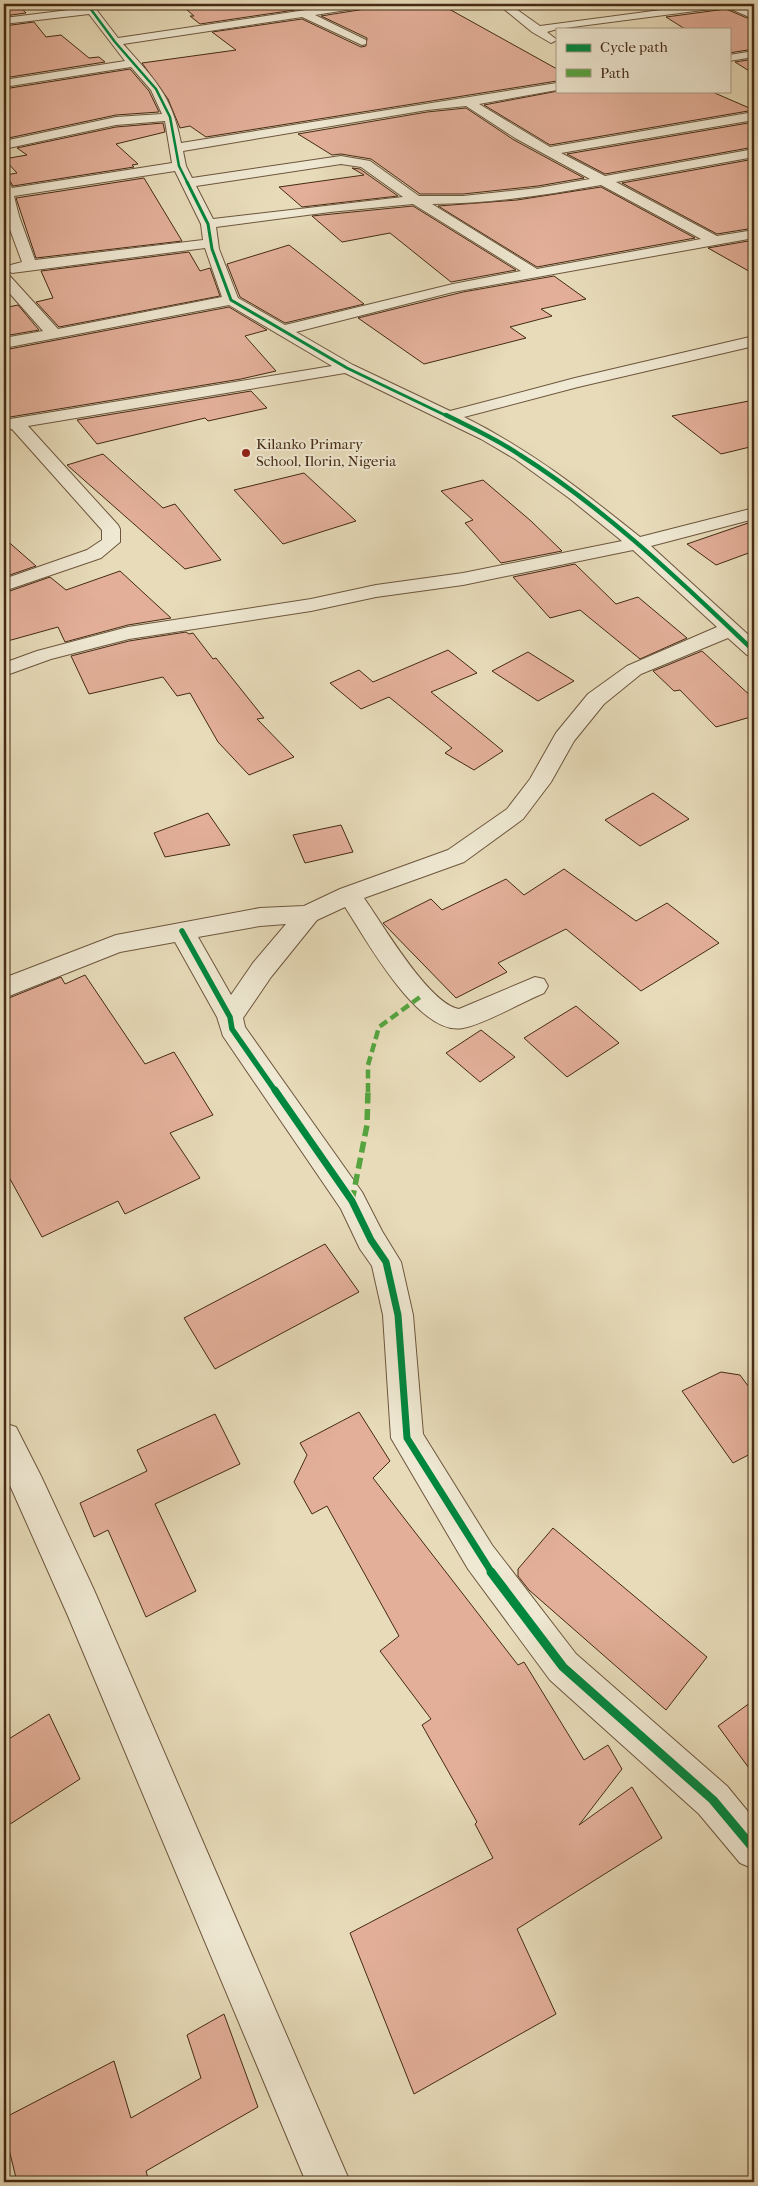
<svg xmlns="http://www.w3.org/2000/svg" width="758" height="2186" font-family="'IM FELL French Canon',serif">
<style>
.building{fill:#e3af99;stroke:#442a14}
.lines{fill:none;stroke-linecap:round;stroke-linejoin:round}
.minor-casing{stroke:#6d563d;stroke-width:2}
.minor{fill:#efe8d2;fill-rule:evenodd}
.quiet-far1{stroke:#55a43f;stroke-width:4.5;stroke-dasharray:9 4.5;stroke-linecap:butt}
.quiet{stroke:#55a43f;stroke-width:5.5;stroke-dasharray:11 5.5;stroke-linecap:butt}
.cycleway-far5-casing{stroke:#efe8d2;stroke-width:4}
.cycleway-far4-casing{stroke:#efe8d2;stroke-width:5}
.cycleway-far3-casing{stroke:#efe8d2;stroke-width:6}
.cycleway-far2-casing{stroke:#efe8d2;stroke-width:8}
.cycleway-far1-casing{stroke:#efe8d2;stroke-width:10}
.cycleway-casing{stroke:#efe8d2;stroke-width:12}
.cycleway-far5{stroke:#00873e;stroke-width:2.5}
.cycleway-far4{stroke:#00873e;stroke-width:3}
.cycleway-far3{stroke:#00873e;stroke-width:4.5}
.cycleway-far2{stroke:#00873e;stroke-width:5.5}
.cycleway-far1{stroke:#00873e;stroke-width:7}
.cycleway{stroke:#00873e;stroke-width:9}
.poi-dot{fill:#8f2418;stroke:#efe8d2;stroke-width:2}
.labels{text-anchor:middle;stroke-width:4;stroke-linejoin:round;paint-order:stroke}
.far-poi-label{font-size:15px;fill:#442a14;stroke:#efe8d2;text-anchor:start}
</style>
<rect width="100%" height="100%" fill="#e7dbb9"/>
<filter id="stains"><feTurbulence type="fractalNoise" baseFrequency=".004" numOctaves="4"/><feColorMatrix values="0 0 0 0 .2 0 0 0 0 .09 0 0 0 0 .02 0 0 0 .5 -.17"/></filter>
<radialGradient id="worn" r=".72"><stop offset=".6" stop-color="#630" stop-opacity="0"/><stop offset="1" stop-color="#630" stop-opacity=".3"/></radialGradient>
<path class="building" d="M4 4H18L26 13 4 16Z
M180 4H335L200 24 190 16H194Z
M372 4H440L557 69V81L206 137 190 126 180 128 168 99 142 63 236 50 212 32 302 19 361 47 366 46 367 38 321 16 365 9Z
M726 9 754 21V49L729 53V29H685L666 17Z
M34 22 46 37 61 35 89 58 99 57 105 62 4 78V26Z
M754 59V74L735 62Z
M130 69 149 91 159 112 116 115 4 139V89Z
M558 91H710L754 110 550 145 484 105Z
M466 108 514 140 584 178 538 186 463 194H420L371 159 341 154 332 155 298 134 427 112Z
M754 122V147L605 174 567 154Z
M163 123 165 132 116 144 138 164 132 165 134 167 13 186 6 175 17 173 4 159 27 155 17 148 116 127Z
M754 159V228L717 234 622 183Z
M352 168 360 169 398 196 302 207 279 187 364 175Z
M144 178 182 241 36 258 16 198Z
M601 187 695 238 537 267 438 206 517 200Z
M413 206 516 270 451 282 390 233 342 242 312 216Z
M754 240V274L708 248Z
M289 245 364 304 285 323 240 297 227 264Z
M189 252 200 271 210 268 220 296 59 327 36 302 53 298 41 271Z
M554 276 586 299 541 309 552 316 510 327 526 338 424 364 358 318 463 292Z
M18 305 39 330 4 336V308Z
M229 307 267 330 245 336 276 371 241 379 4 418V350Z
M251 391 267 408 208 421 205 418 97 444 77 420Z
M754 400V446L721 454 672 416Z
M103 454 163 508 175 504 221 560 185 569 67 465Z
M304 473 356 521 283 544 234 490Z
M483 480 531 521 562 551 501 563 465 523 473 520 441 491Z
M754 521V551L716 565 687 544Z
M4 538 36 566 4 577Z
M575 564 616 604 638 597 687 638 640 659 580 610 550 618 513 577Z
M120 571 171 618 128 625 65 642 58 627 4 642V593L50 577 66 590Z
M186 632 189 634 193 633 213 659 216 658 264 718 257 719 294 757 249 775 218 742 190 693 177 696 163 677 89 694 71 656 129 641Z
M448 650 477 673 431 692 503 751 474 770 445 753 452 748 389 697 361 709 330 683 359 670 373 682Z
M702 651 754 699V716L716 727 680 690 674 691 653 671Z
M528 652 574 681 538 701 492 671Z
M653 793 689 819 640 846 605 820Z
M208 813 230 845 165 857 154 833Z
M341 825 353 852 305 863 293 835Z
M564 869 636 921 667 903 719 943 641 991 566 929 498 963 507 972 456 998 383 923 431 899 442 910 506 879 524 895Z
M85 975 145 1064 174 1052 213 1115 170 1133 200 1178 125 1214 118 1201 42 1237 4 1168V1000L61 977 65 984Z
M576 1006 619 1043 567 1077 524 1038Z
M481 1030 515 1057 480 1082 446 1053Z
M325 1244 359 1292 215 1369 184 1318Z
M721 1372 740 1375 754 1394V1452L733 1463 682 1391Z
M359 1412 390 1461 373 1478 518 1665 524 1662 584 1760 608 1745 622 1769 579 1825 632 1787 662 1838 517 1929 556 2014 414 2094 350 1933 493 1858 475 1824 477 1822 422 1725 431 1719 380 1651 399 1636 327 1506 312 1514 294 1482 307 1455 300 1443Z
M215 1414 240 1464 155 1504 196 1591 146 1617 108 1530 94 1537 80 1503 147 1471 137 1450Z
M553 1528 707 1657 666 1710 529 1590 518 1576V1569Z
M754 1700V1775L718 1726Z
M49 1714 80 1779 4 1828V1742Z
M224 2014 258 2107 146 2171 149 2182H17L4 2129V2118L114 2061 131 2118 201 2078 187 2035Z"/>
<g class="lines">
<g class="minor-casing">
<path id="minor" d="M82 4H92L118 38 346 4H370L365 7 315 15 366 40V44L362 45 302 17 123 44C154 79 172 95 181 143L557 83V90L479 104 550 147 754 112V120L561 153 605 176 754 149V157L616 182 717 236 754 230V238L453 292 296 332 353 365 450 411 575 378 754 336V346L578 387 464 417C529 449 584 492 640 537L754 508V519L651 546 754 640V657L747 655 728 638 641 674 604 704 574 741 551 782 523 819 464 862 364 898C383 925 429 1004 459 1009L535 977 544 979 548 986 544 993C522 1002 485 1024 463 1028 419 1037 366 939 345 907L317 920 271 977 243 1018 245 1027 362 1192 382 1231 401 1262 413 1315 423 1434 492 1545 576 1654 727 1786 754 1819V1869L740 1863 699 1814 550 1680 468 1569 391 1438 383 1315 372 1266 360 1249 341 1209 223 1036 217 1017 175 942 120 952 4 998V978L116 935 260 908 304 906 340 889 448 850 507 809 530 779 556 733 588 694 627 666 717 627 633 550 463 585 376 597 311 611 129 639 51 659 4 676V663L37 651 128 627 311 599 376 585 463 573 622 541 569 498 515 459 481 439 345 373 28 426 118 525 120 529V542L101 558 4 591V579L87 550 102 540V530L12 429 4 430V420L332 366 229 305 4 348V338L43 331 4 287V274L9 275 58 329 222 297 205 248 12 273 5 269 7 266 22 262 5 216 4 181 9 182 12 188 172 163 165 121 116 125 4 149V141L116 117 162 114 151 90 131 67 4 87V80L125 61 89 14 4 24V18L85 8ZM466 106 515 138 590 179 538 188 463 196H419L370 161 341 156 192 178 186 166 183 151 427 110ZM341 164 361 167 403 197 213 219 196 186ZM175 171 201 224 203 240 35 260 19 216 14 196ZM601 185 701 239 537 269 432 204C489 204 545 195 601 185ZM413 204 521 271 453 284 285 325 238 298 219 249 216 227 330 212ZM286 924 253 963 231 995 198 937 260 926Z
M498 4H509L540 26 706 4H735L754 12V19L726 7 557 29 547 32 557 40 551 43 532 32Z
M754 51V57L729 61V55Z
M4 1423 16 1427 41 1476 94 1590 350 2182H306L68 1616 4 1472Z"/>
</g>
<use href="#minor" class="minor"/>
<path class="quiet-far1" d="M368 1092V1065L379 1027 420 997"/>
<path class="quiet" d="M352 1201 367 1125 368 1090"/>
<g class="cycleway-far5-casing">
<path id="cycleway-far5" d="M87 4 115 42 156 89 170 117 179 166 188 184"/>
</g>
<g class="cycleway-far4-casing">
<path id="cycleway-far4" d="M187 182 208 224 212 249 231 300 347 368 449 417"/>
</g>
<g class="cycleway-far3-casing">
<path id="cycleway-far3" d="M446 415C472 428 497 439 520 455 606 509 681 582 754 651"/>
</g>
<g class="cycleway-far2-casing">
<path id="cycleway-far2" d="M182 931 230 1017 232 1029 276 1092"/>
</g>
<g class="cycleway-far1-casing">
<path id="cycleway-far1" d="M275 1090 352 1201 371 1240 386 1262 398 1315 407 1438 492 1573"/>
</g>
<g class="cycleway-casing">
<path id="cycleway" d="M491 1572 563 1667 713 1800 754 1849"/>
</g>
<use href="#cycleway-far5" class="cycleway-far5"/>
<use href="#cycleway-far4" class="cycleway-far4"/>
<use href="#cycleway-far3" class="cycleway-far3"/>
<use href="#cycleway-far2" class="cycleway-far2"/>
<use href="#cycleway-far1" class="cycleway-far1"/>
<use href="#cycleway" class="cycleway"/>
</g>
<circle class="poi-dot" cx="246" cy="453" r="5"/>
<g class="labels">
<g class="far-poi-label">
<text x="256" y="449">Kilanko Primary<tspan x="256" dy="17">School, Ilorin, Nigeria</tspan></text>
</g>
</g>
<rect width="758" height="2186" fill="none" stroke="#e7dbb9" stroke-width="20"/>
<rect x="5" y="5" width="748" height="2176" fill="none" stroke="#442a14" stroke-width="2.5"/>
<rect x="10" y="10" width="738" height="2166" fill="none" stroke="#442a14"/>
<rect x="556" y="28" width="175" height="65" fill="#efe8d2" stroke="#ab9c86"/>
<rect x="566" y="44" width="25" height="8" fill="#00873e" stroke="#ab9c86"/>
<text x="600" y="52" font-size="15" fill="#442a14">Cycle path</text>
<rect x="566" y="69" width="25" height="8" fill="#55a43f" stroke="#ab9c86"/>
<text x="600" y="78" font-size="15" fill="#442a14">Path</text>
<rect width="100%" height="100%" filter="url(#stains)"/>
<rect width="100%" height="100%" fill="url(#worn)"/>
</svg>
